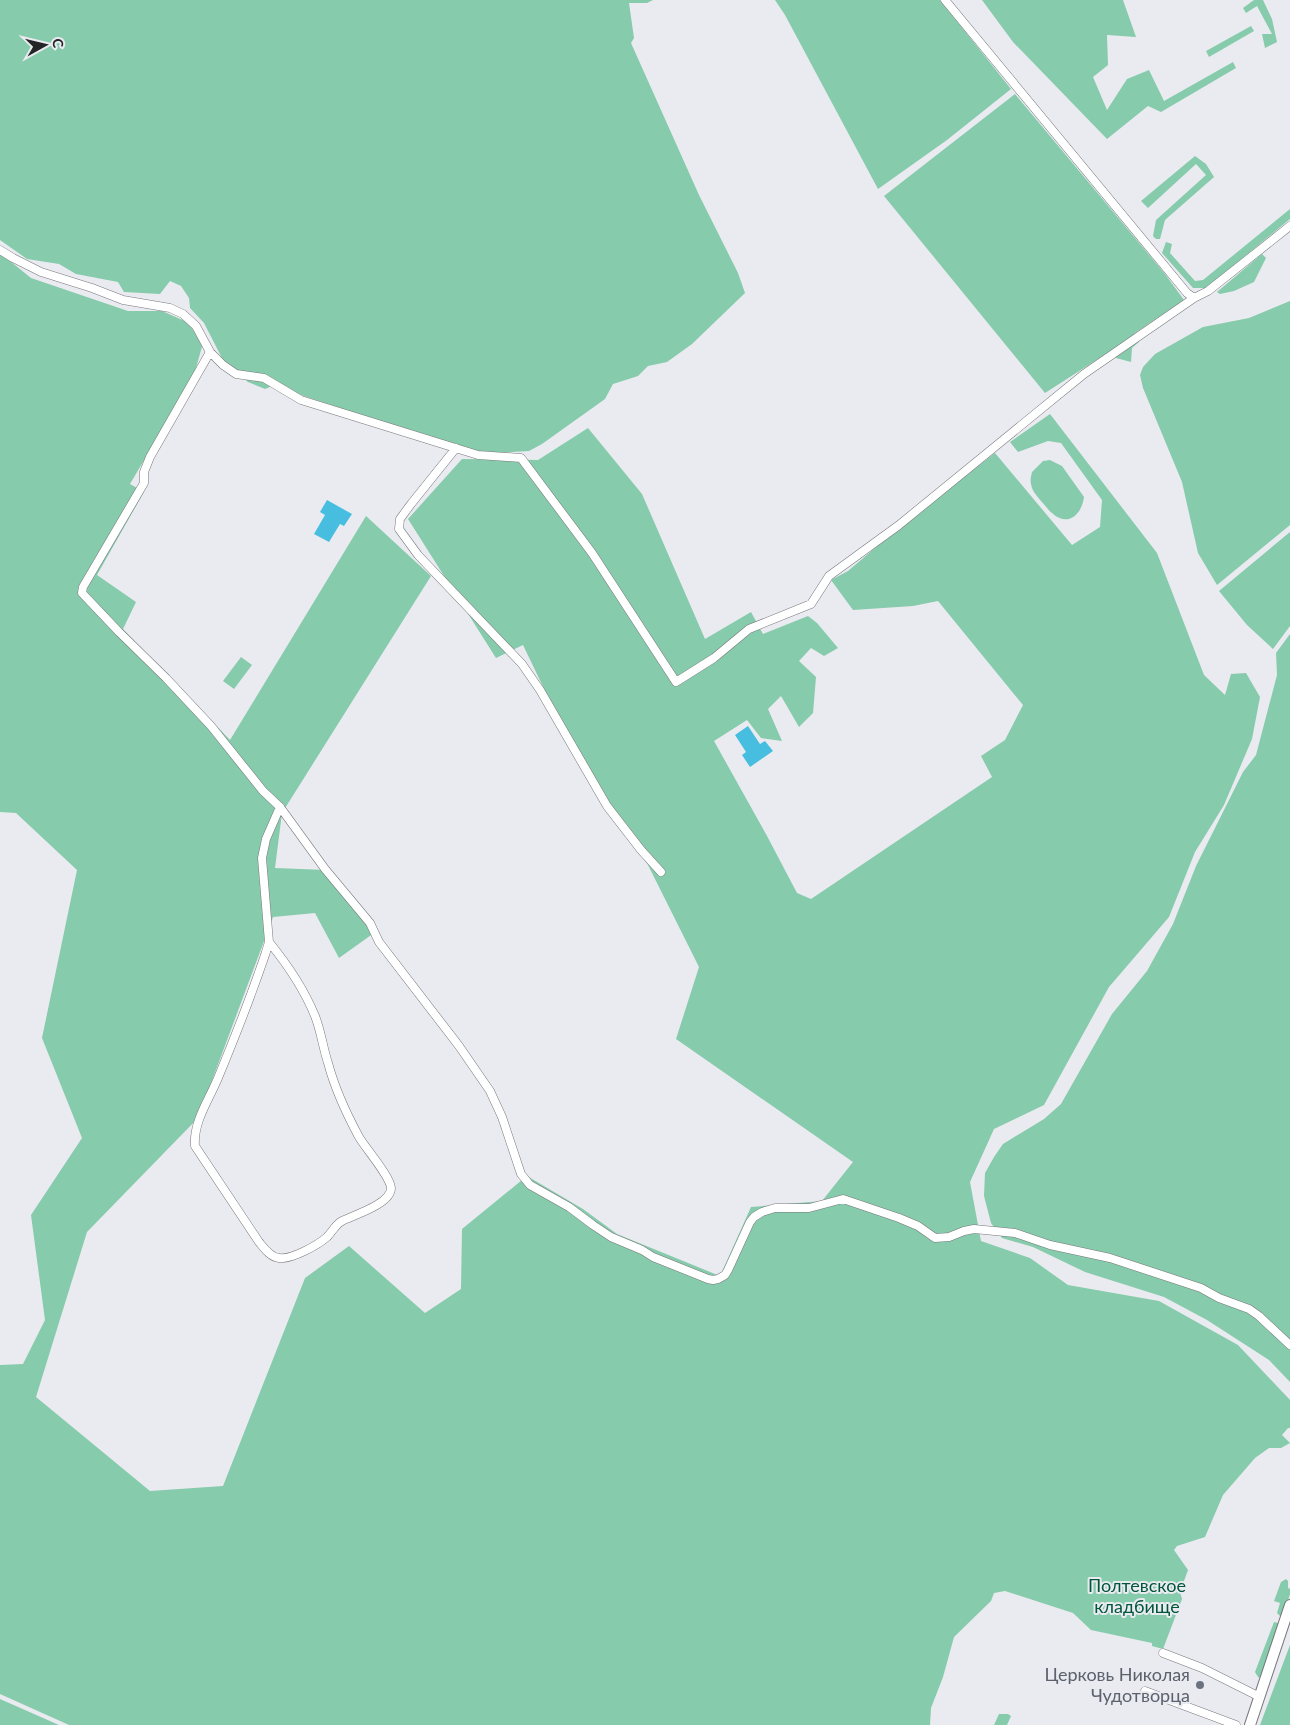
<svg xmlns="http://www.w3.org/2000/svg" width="1290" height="1725" font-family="Lato,sans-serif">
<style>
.green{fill:#86cbab}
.water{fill:#47bedf}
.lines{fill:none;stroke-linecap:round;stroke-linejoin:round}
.street-casing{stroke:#77787c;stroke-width:9}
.secondary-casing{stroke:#77787c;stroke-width:12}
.street{stroke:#fff;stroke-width:8}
.secondary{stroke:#fff;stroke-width:10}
.worship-dot{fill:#6b7280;stroke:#eaebf0;stroke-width:2}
.labels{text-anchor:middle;stroke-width:4;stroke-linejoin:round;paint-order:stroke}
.park-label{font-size:18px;fill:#00563a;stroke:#eaebf0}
.worship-label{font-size:18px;fill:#5b616d;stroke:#eaebf0;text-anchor:end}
</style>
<rect width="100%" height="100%" fill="#eaebf0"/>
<path class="green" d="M0 0H653L647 3H629L634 38 631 43 699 195 738 273 745 293 692 344 667 362 648 366 638 376 613 384 605 399 542 444 529 451 498 453 481 452 421 435 295 393 277 384 265 389 248 382 224 362 204 323 190 308 189 298 181 286 170 281 160 294 124 292 118 282 76 274 59 264 27 259 0 240Z
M775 0H940L1011 89 947 140 878 189 785 15Z
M982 0H1123L1136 37 1107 35 1108 65 1093 77 1107 110 1127 79 1149 70 1164 101 1233 62 1236 68 1161 112 1148 106 1107 139 1013 42Z
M1254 0H1263L1272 19 1277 42 1265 48 1262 34H1272L1257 6 1246 13 1243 8Z
M1251 26 1254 31 1209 57 1206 51Z
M1015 94 1165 274 1184 300 1135 333 1138 336 1139 342 1132 348 1131 362 1116 358 1112 350 1045 393 884 196Z
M1195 156 1206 164 1214 177 1165 220 1160 239H1156L1153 236 1156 220 1206 175 1196 164 1148 208 1141 201Z
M1290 209V219L1206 288H1193L1162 253 1166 242 1172 244 1170 253 1195 281 1203 280Z
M0 253 31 278 128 311H162L187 322 203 343 194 375 130 484 144 492 97 575 136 602 123 629 230 740 366 516 431 576 282 813 275 868 326 870 374 933 339 958 315 913 273 917 198 1118 87 1232 36 1397 150 1491 223 1486 305 1278 349 1246 425 1313 461 1289 462 1229 527 1176 583 1209 617 1234 720 1276 751 1207 822 1201 853 1162 676 1039 699 967 648 865 586 776 523 645 496 658 408 519 462 459 538 460 588 428 642 494 705 639 751 612 763 634 808 616 817 623 838 648 824 656 811 648 799 661 816 677 813 713 799 727 781 696 768 709 782 741 761 738 747 720 714 741 767 836 797 893 811 899 992 777 981 756 1005 740 1023 705 938 601 913 606 853 610 831 580 848 571 901 526 995 453 1072 545 1100 527 1102 500 1061 443 1048 441 1018 452 1010 442 1050 414 1157 553 1204 675 1225 695 1231 674 1246 673 1260 697 1252 739 1224 805 1195 852 1169 917 1109 987 1044 1105 994 1129 970 1182 981 1241 1030 1258 1068 1285 1159 1301 1238 1345 1290 1400V1428H1288L1282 1435 1290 1443 1281 1448H1269L1255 1458 1223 1495 1205 1537 1177 1546 1174 1550 1188 1570 1180 1592 1182 1599 1163 1649 1152 1646V1643L1091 1630 1073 1613 1005 1591 994 1593 991 1601 954 1637 943 1677 931 1708 930 1725H69L0 1694V1365L23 1364 45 1320 31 1215 82 1138 42 1038 77 870 16 813 0 812Z
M1262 254 1266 258 1254 282 1234 291 1220 294 1217 292Z
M1290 301V525L1217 585 1198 553 1182 482 1143 388 1140 375 1143 367 1155 354 1203 327 1249 318Z
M1050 460 1062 466 1084 497C1082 514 1068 528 1052 513 1048 510 1045 505 1041 501 1037 496 1032 491 1031 484 1030 481 1031 476 1032 472L1043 461Z
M1290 532V626L1273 649 1247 625 1219 591Z
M1290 634V1382L1269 1360 1207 1320 1164 1297 1085 1272 1033 1247 1002 1238 991 1223 984 1196 985 1173 994 1157 1003 1144 1044 1119 1061 1104 1112 1014 1147 971 1173 924 1196 866 1243 772 1256 755 1277 675 1276 653Z
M241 657 252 665 234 689 223 681Z
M1286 1579 1288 1581V1588L1290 1589V1594L1283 1616H1280L1277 1613 1280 1603 1274 1601 1281 1582Z
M1274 1622 1278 1623 1280 1626 1261 1678 1258 1677 1255 1672Z
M1290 1645V1725H1260Z
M0 1699 59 1725H0Z
M999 1714H1008L1011 1716 1007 1725H994Z"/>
<path class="water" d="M327 500 352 514 344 526 340 524 329 542 314 534 325 515 320 512Z
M748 726 760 744 765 741 773 751 750 767 742 755 746 752 735 735Z"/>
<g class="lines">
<g class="street-casing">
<path id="street" d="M945 0 1187 293 1194 298
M0 250 13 258 41 272 92 288 123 300 170 308 183 314 196 326 210 352 223 365 236 374 264 378 301 400 478 455 521 458 592 553 676 682 714 658 749 629 811 604 829 576 899 525 1084 374 1194 298 1208 291 1290 226
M210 352 150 457 144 472V483L83 587 82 593 119 632 166 678 211 726 263 791 280 807 325 869 370 923 379 942 459 1046 490 1091 502 1117 521 1174 530 1185 569 1207 593 1225 611 1237 642 1250 653 1257 708 1279 713 1280 718 1279 725 1275 728 1270 750 1222 754 1217 762 1212 775 1208H809L843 1199 899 1218 918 1226 935 1238 949 1237 964 1231 974 1229 1015 1233 1050 1245 1110 1258 1201 1288 1219 1298 1249 1309 1259 1316 1290 1345
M456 448 411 504 400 519 399 529 418 555 522 664 540 690 607 806 641 850 661 872
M269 942C287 964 304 989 315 1016 321 1031 323 1048 328 1063 335 1089 346 1113 359 1137 366 1149 390 1176 391 1188 391 1204 354 1215 342 1221 335 1225 332 1232 327 1237 318 1245 291 1260 279 1258 270 1257 264 1248 259 1242L195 1146C193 1122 209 1100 218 1078 235 1037 251 996 265 955L269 942 262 858 266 839 280 807
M1163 1653 1202 1668 1258 1696
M1145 1691 1236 1725"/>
</g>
<g class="secondary-casing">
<path id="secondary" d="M1250 1725 1290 1605"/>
</g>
<use href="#street" class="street"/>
<use href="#secondary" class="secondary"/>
</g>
<circle class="worship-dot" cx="1200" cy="1685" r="5"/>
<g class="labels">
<g class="park-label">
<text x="1137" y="1592">Полтевское<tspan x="1137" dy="21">кладбище</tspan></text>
</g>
<g class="worship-label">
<text x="1190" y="1681">Церковь Николая<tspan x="1190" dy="21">Чудотворца</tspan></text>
</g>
</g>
<g transform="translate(45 45) rotate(82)" stroke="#eaebf0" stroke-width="4" paint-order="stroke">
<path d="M0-4L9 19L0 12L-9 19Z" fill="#242426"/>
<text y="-8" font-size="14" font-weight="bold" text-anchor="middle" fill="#242426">С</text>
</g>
</svg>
